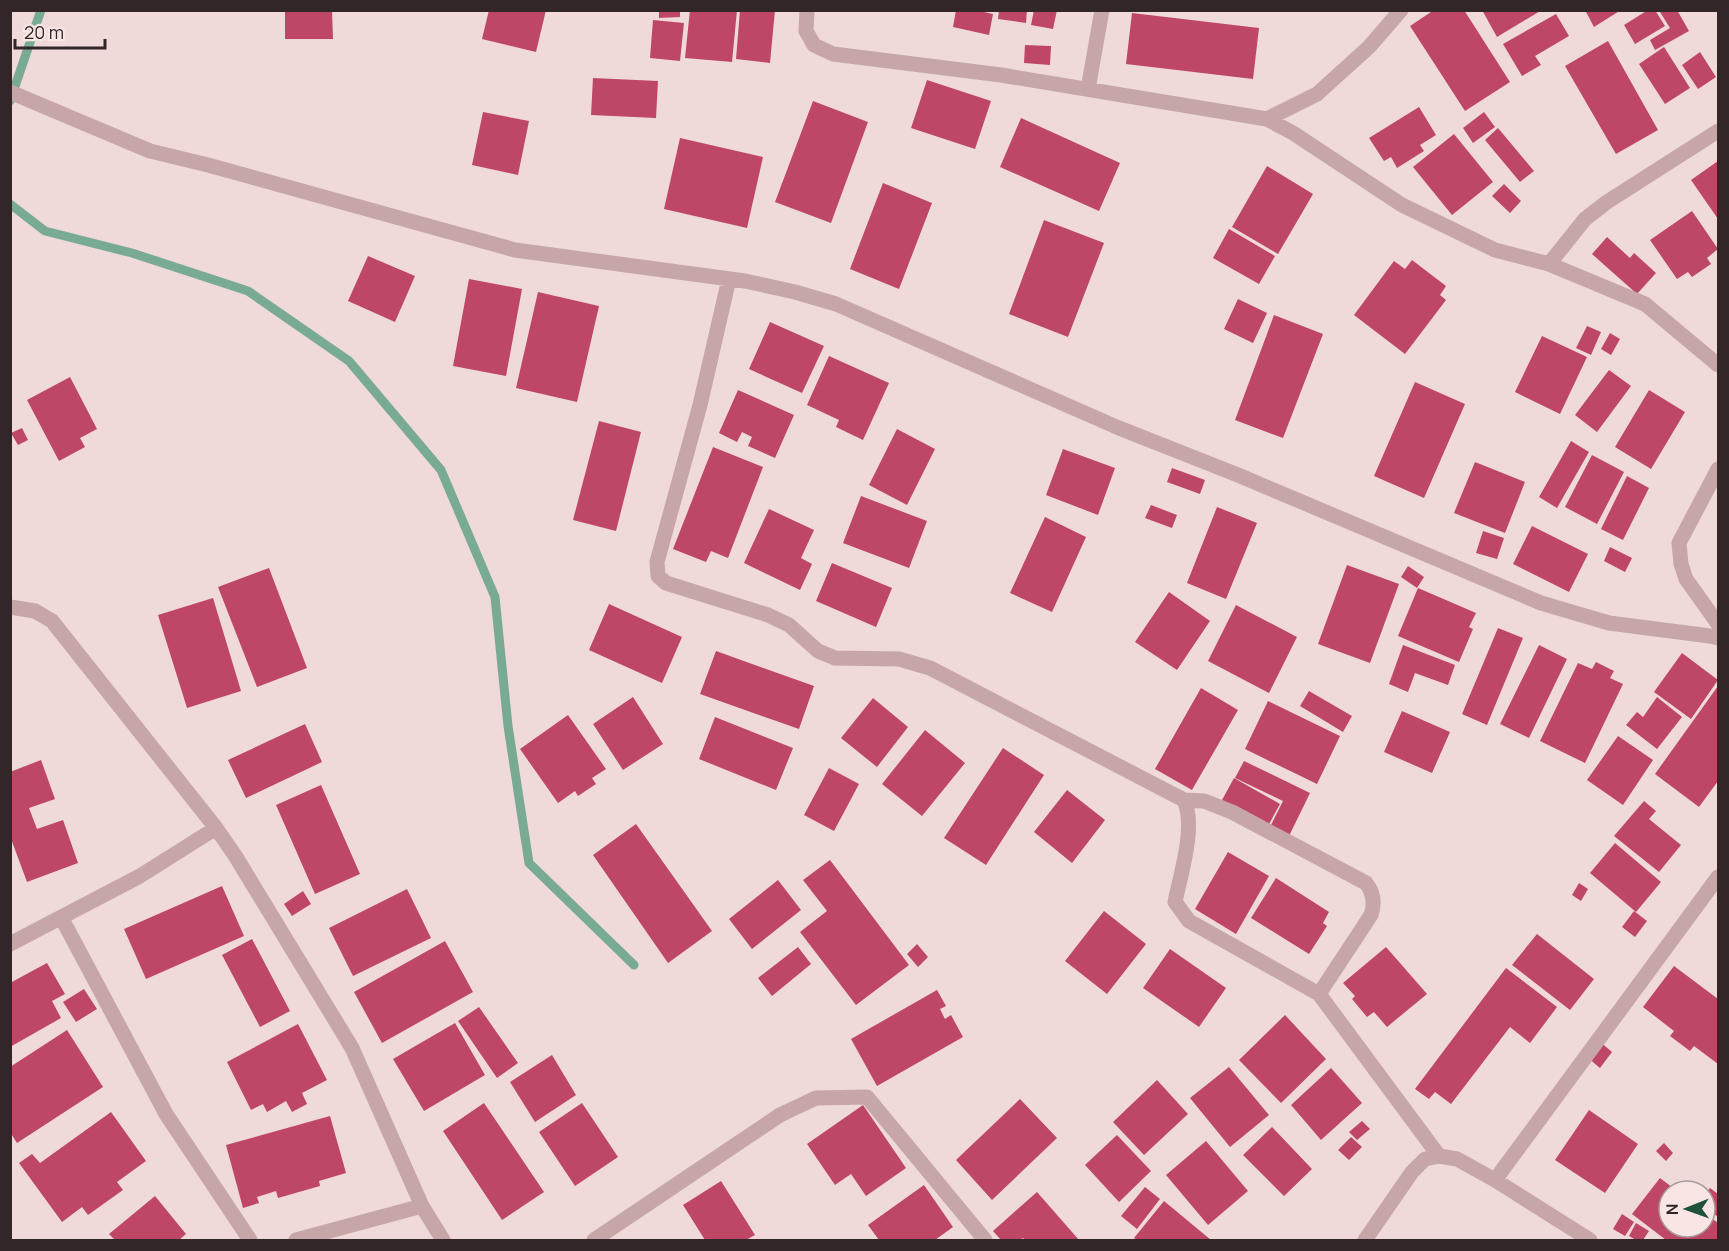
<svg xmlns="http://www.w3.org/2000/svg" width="1729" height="1251" font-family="Manrope,sans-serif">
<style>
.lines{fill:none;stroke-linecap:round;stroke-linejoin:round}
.stream{stroke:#79ab94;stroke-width:9}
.building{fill:#bf4766}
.minor{stroke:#c6a6a7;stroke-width:15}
</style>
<rect width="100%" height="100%" fill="#efd9d9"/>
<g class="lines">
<path class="stream" d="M10 101 41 10
M10 204 45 231 132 253 248 291 349 361 441 470 495 597 508 726 529 863 634 965"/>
</g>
<path class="building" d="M285 10H332L333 39H285Z
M489 10H546L536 52 482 39Z
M659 10H680V17L659 18Z
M690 10H737L732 62 685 58Z
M740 10H775L770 63 736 59Z
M956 10H985L984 12 993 14 989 35 953 27Z
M999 10H1027L1026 23 998 19Z
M1034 10H1057L1053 29 1031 25Z
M1434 10H1464L1510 82 1465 111 1410 26Z
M1482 10H1542L1497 37Z
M1585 10H1621L1594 27Z
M1648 10H1655L1665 26 1635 44 1624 25Z
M1662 10H1677L1689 31 1655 50 1650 40 1670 28 1660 12Z
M1132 13 1259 28 1253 79 1126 64Z
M1556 14 1569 36 1535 56 1541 65 1522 76 1503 44Z
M653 20 684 23 680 61 650 58Z
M1608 41 1658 130 1616 154 1565 66Z
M1025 45 1051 46 1050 65 1024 63Z
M1664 47 1690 88 1665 104 1639 64Z
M1700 52 1716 77 1698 89 1682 65Z
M593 78 658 81 656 118 591 115Z
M927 80 991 101 975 149 911 128Z
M813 101 868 122 831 223 775 202Z
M1419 107 1436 135 1420 145 1424 151 1397 168 1391 157 1384 161 1369 138Z
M483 112 529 121 518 175 472 165Z
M1484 112 1495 127 1473 143 1463 128Z
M1021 118 1120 163 1099 211 1000 167Z
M1498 128 1534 171 1520 182 1485 140Z
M1454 134 1493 182 1452 215 1413 167Z
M680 138 763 157 747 228 664 209Z
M1718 161V219L1691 180Z
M1267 166 1313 194 1278 254 1232 227Z
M883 183 932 203 899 289 850 269Z
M1504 184 1521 201 1510 213 1492 196Z
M1692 211 1718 249 1707 258 1711 264 1692 277 1688 272 1677 279 1650 240Z
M1044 220 1104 243 1068 337 1009 314Z
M1229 229 1275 256 1259 284 1213 258Z
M1607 237 1630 258 1634 253 1656 273 1637 294 1592 254Z
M368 256 415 276 395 322 348 301Z
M1412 260 1446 286 1440 295 1446 300 1405 354 1354 315 1394 261 1405 269Z
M469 279 522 289 506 376 453 366Z
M538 292 599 306 577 402 516 388Z
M1238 299 1267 313 1253 343 1224 329Z
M1274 315 1323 334 1283 438 1235 420Z
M770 322 824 346 802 393 749 369Z
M1587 326 1601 332 1591 355 1576 348Z
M1610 333 1620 339 1611 355 1601 349Z
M1542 336 1587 357 1560 414 1515 392Z
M829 356 889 383 863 440 836 427 839 420 807 405Z
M1609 370 1631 386 1597 432 1575 415Z
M70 377 97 429 80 438 85 447 59 461 27 400Z
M1415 382 1465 404 1424 498 1374 476Z
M738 390 794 415 775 458 748 446 752 437 742 432 737 442 719 433Z
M1649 390 1685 412 1651 469 1615 447Z
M599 421 641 432 616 531 573 520Z
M22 428 28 440 18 445 11 433Z
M897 429 935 449 907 505 869 485Z
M1571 441 1589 452 1557 508 1539 497Z
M713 447 763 467 728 558 711 551 706 562 673 549Z
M1063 449 1115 468 1098 515 1046 495Z
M1592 455 1624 472 1597 524 1565 507Z
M1475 462 1525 482 1505 533 1454 513Z
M1172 468 1205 480 1200 494 1167 482Z
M1627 476 1649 488 1623 540 1601 529Z
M861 496 927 521 909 568 843 543Z
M1151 505 1177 515 1172 528 1145 518Z
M1217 507 1257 523 1226 599 1187 583Z
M769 509 814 530 801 558 812 564 800 590 744 563Z
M1045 517 1086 537 1052 612 1010 593Z
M1532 526 1588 554 1569 592 1513 564Z
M1483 531 1504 538 1497 559 1476 553Z
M1610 547 1632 558 1625 572 1604 561Z
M832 563 892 588 876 627 816 601Z
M1347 565 1399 584 1370 663 1318 644Z
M1408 566 1424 577 1417 588 1401 577Z
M269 568 307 668 257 687 218 587Z
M1418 588 1476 613 1469 627 1473 629 1459 662 1398 636Z
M1169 592 1210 621 1177 670 1135 642Z
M213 598 241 691 187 708 158 615Z
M609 604 682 637 662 683 589 650Z
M1236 605 1297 637 1269 693 1208 661Z
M1498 628 1523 638 1487 725 1462 714Z
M1403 645 1455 665 1448 685 1415 673 1408 692 1389 684Z
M1539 645 1567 659 1529 738 1500 724Z
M716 651 814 686 799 729 700 694Z
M1682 653 1718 680 1691 719 1654 692Z
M1596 662 1614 671 1610 678 1623 684 1585 763 1540 741 1578 663 1592 669Z
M1718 686V781L1699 807 1655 774Z
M1201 688 1238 710 1192 790 1155 769Z
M1309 691 1352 716 1343 732 1300 706Z
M633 697 663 744 623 770 593 724Z
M1657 697 1682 717 1657 749 1626 725 1637 712 1643 717Z
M873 698 908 727 877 767 841 738Z
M1268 701 1340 736 1317 784 1245 749Z
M1402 711 1450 732 1432 773 1384 752Z
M568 715 606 769 592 778 596 784 578 796 575 791 558 803 520 749Z
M715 717 793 748 776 790 699 759Z
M305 724 322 762 246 798 228 760Z
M925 730 965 763 922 816 882 784Z
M1618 736 1653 760 1623 805 1587 780Z
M1003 748 1044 775 986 865 944 838Z
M41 760 55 799 29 808 37 829 63 820 78 863 27 882 10 836V772Z
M1244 761 1310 793 1289 836 1270 827 1283 801 1235 778Z
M829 768 859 784 834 831 804 815Z
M1234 778 1280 804 1268 826 1222 800Z
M321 785 360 874 315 894 276 805Z
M1067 790 1105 820 1072 863 1034 832Z
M1644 801 1656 811 1649 819 1681 845 1659 872 1614 836Z
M636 824 712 931 668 963 593 855Z
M1615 843 1661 882 1636 912 1590 873Z
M1228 852 1269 876 1236 934 1195 909Z
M830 860 909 965 856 1005 800 932 827 911 803 880Z
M1276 878 1329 912 1323 923 1327 926 1309 954 1251 918Z
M778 880 801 910 752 949 729 919Z
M1579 883 1588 889 1581 901 1572 895Z
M222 886 244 936 146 979 124 929Z
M407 889 431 938 353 976 329 928Z
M303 891 311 904 292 916 284 904Z
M1104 911 1146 944 1107 994 1065 961Z
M1634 911 1647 921 1635 937 1622 927Z
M1537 934 1594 979 1570 1010 1512 965Z
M252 939 290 1011 260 1027 222 955Z
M445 941 473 992 382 1043 354 992Z
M917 944 928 957 918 967 907 954Z
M798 947 811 964 772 996 758 978Z
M1386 947 1427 994 1387 1027 1374 1012 1367 1017 1352 999 1355 996 1343 983Z
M1170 949 1226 988 1199 1027 1143 988Z
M47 963 65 994 52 1001 61 1018 10 1047V983Z
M1674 966 1718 999V1064L1694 1046 1690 1051 1670 1036 1674 1031 1643 1007Z
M1506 968 1557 1007 1530 1043 1510 1027 1451 1104 1435 1092 1429 1099 1415 1089Z
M84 989 97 1009 76 1022 63 1002Z
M937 990 946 1006 940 1009 945 1019 951 1015 963 1037 877 1086 851 1039Z
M479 1007 518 1063 497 1078 458 1021Z
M1285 1015 1326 1059 1281 1103 1239 1060Z
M455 1023 485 1075 424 1111 393 1059Z
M298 1024 327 1080 302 1093 307 1104 292 1112 286 1101 267 1112 263 1104 251 1110 227 1062Z
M67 1030 103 1087 17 1143 10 1132V1067Z
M1599 1041 1612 1052 1600 1068 1587 1057Z
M552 1055 576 1095 535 1122 510 1082Z
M1229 1067 1269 1115 1230 1147 1190 1098Z
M1331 1068 1362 1103 1321 1140 1291 1105Z
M1157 1080 1188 1114 1144 1155 1113 1122Z
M1020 1099 1057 1138 992 1200 956 1160Z
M484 1103 544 1192 502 1220 443 1131Z
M582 1103 618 1157 575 1186 539 1132Z
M863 1105 906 1168 866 1196 851 1174 835 1185 807 1144Z
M1589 1110 1638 1144 1605 1193 1555 1160Z
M111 1112 146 1161 117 1182 123 1190 88 1215 82 1207 62 1222 19 1163 32 1154 40 1163Z
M330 1116 346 1173 319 1181 320 1186 278 1198 276 1191 257 1197 259 1203 243 1208 226 1145Z
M1362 1121 1370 1129 1357 1140 1349 1132Z
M1272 1127 1312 1169 1284 1196 1243 1155Z
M1117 1135 1151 1171 1119 1202 1085 1165Z
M1351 1137 1362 1147 1349 1160 1338 1150Z
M1206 1141 1248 1191 1208 1225 1166 1175Z
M1664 1143 1673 1153 1666 1161 1656 1151Z
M1660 1178 1677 1191H1669V1227H1705V1213L1718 1223V1240H1666L1632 1214Z
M721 1181 755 1235 746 1240H705L683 1205Z
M924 1185 953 1227 935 1240H879L868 1225Z
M1145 1187 1160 1199 1137 1229 1121 1216Z
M1710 1188 1718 1194V1217L1705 1207V1194Z
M1037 1192 1079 1240H1025L1023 1238 1020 1240H1001L993 1231Z
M155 1196 186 1234 179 1240H115L109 1234Z
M1164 1201 1211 1240H1137L1134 1238Z
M1622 1214 1634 1222 1625 1236 1613 1229Z
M1636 1223 1649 1231 1643 1240H1636L1629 1236Z"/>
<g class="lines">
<path class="minor" d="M807 10 806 31 814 45 833 54 1001 75 1267 119 1293 133 1402 205 1495 250 1549 264 1645 304 1718 365
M1088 89 1102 10
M10 92 150 151 208 165 515 250 745 281 795 292 836 304 1119 428 1238 475 1541 603 1609 623 1710 636 1718 638
M1267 119 1317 94 1369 47 1401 10
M1549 264 1585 219 1607 202 1718 131
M729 279 700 405 657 562 658 576 666 583 768 615 789 625 818 651 835 658 899 659 930 668 1184 800C1196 826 1181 873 1175 902L1189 921 1319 994 1439 1156
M1718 469 1679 543 1681 564 1686 579 1718 624
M10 607 35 611 52 621 216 828 236 857 352 1048 422 1206 443 1240
M1184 800 1204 801 1232 812 1366 883C1374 893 1375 903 1371 915L1319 994
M61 917 166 1114 250 1240
M10 944 140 876 216 828
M1495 1180 1718 877
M296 1240 422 1206
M594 1240 780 1115 816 1098 867 1097 985 1240
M1365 1240 1412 1172 1425 1159 1439 1156 1457 1159 1495 1180 1590 1240"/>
</g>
<rect width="1729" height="1251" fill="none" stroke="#332629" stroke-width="24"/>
<g transform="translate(1687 1209) rotate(269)"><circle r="28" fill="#f8e5e4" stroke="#a99999" stroke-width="1.5"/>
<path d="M0-4.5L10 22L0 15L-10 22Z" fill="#1e523b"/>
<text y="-9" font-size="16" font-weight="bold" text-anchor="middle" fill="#332629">N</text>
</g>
<path d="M15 39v9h90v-9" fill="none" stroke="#332629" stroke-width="3"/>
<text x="24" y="39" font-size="18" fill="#332629" stroke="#f8e5e4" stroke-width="4.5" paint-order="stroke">20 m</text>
</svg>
